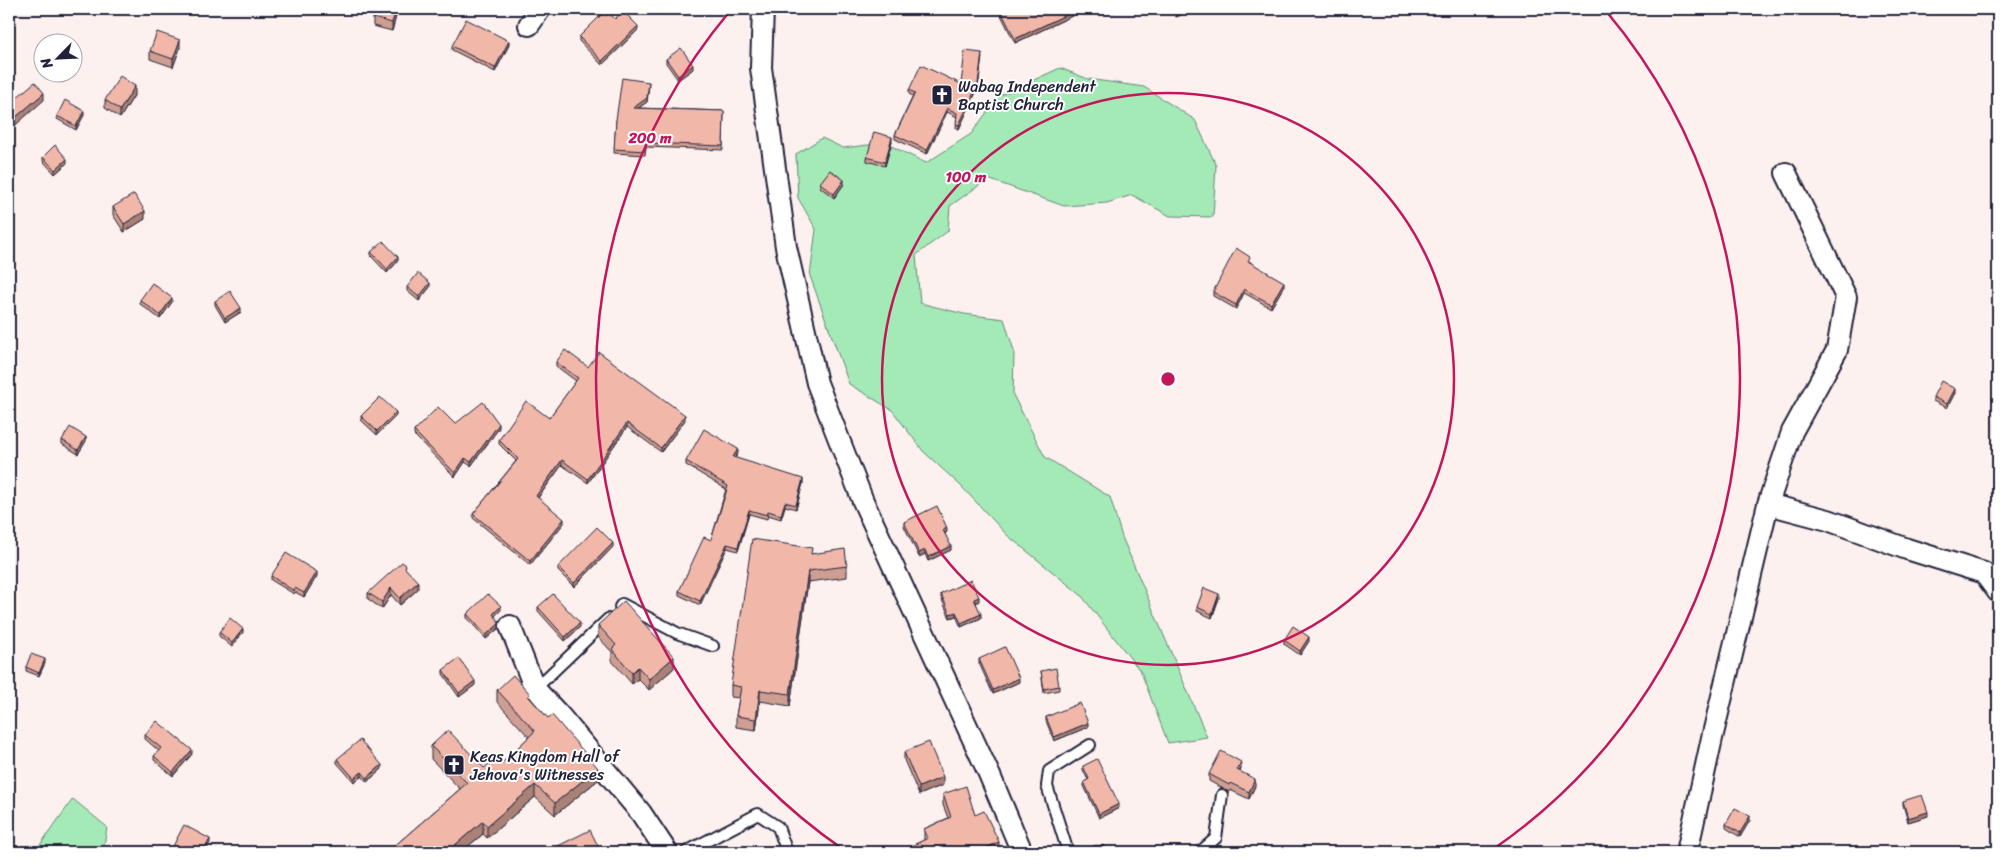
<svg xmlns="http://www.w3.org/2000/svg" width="2007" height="861" font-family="Sriracha,sans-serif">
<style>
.green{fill:#a4eab6;stroke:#638678}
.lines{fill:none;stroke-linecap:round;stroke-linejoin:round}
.service-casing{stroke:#22223b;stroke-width:14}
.minor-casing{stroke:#22223b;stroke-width:24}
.service{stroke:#fff;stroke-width:10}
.minor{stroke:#fff;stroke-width:20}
.wall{fill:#cf9e92;stroke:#22223b}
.shaded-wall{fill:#a98177;stroke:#22223b}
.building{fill:#f1b8aa;stroke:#22223b}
.ring{fill:none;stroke:#c2185b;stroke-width:2.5}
.labels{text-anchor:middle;stroke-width:4;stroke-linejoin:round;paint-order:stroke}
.poi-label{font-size:16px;fill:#22223b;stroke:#fff;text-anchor:start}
.centre{fill:#c2185b;stroke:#fff;stroke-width:2.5}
.ring-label{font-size:15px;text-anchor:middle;font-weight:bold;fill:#c2185b;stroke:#fff;stroke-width:4;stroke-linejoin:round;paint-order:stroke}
</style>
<rect width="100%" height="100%" fill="#fcf1ee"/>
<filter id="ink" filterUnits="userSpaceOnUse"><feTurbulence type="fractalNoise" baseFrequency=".02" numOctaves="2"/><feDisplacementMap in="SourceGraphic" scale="10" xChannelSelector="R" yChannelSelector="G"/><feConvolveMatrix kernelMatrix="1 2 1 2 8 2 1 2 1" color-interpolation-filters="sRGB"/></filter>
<g filter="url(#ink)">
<path class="green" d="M1060 68 1088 79 1144 87 1195 120 1216 165 1213 217 1170 216 1132 195 1107 203 1064 206 988 179 950 206 948 231 916 255 920 303 964 314 1004 319 1014 351 1013 395 1045 457 1110 497 1122 537 1207 737 1168 743 1141 672 1081 595 1007 535 962 487 923 451 892 410 849 384 810 276 816 229 798 198 796 154 822 138 843 148 885 143 926 163 971 134 999 96Z
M73 799 107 827 103 852H9V849H37Z"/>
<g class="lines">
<g class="service-casing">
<path id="service" d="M620 607 622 604 677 633 713 646
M535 689 608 619
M686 852 758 814 778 827 787 852
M1068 852 1047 786 1049 771 1090 745
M1096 852H1101
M1200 852 1216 838 1222 795"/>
</g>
<g class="minor-casing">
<path id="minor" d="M763 9 761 68 786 247 817 383 863 501 990 776 1022 852
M529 25 540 9
M1768 504 1828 520 1907 549 1984 573 1998 592
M510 626 535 689 560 716 641 813 667 852
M1687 852 1712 738 1768 504 1792 432 1837 350 1846 297 1786 173"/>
</g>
<use href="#service" class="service"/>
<use href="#minor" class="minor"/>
</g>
<path class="wall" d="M398 9 392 31 373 26V18Z
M998 9H1073L1074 15 1015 43Z
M1095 9H1125V10L1096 15Z
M1173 9H1196L1176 17Z
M615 19 638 30 602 65 579 41V37Z
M509 45 495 72 452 50V46Z
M180 48 173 67 150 59V51Z
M982 57 978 88 959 129 956 128 957 117 947 112 927 154 895 139V135L913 96 909 94V90L961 84Z
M666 59 693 69 678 80 666 63Z
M649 86 647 102 638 108 724 111 723 150 646 147 645 155 614 153 616 120Z
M135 94 120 118 105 108V100Z
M84 115 76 130 57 119V116Z
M892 141 885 166 867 161V157Z
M43 157 67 163 55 174 43 161Z
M820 183 844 184 834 198 820 187Z
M113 207 145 219 124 232 113 215Z
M371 252 398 261 387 273 371 256Z
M1250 261V262L1284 286 1271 308 1244 293 1236 309 1213 296V292Z
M407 287H430L419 301 407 291Z
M140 300 172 302 160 319 140 304Z
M215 301 241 312 225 322 215 305Z
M556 362 588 367 685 420 661 452 627 427 588 483 562 465 538 498 564 523 530 565 473 518V514L516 461 499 444V440L549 418 576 381 556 366Z
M1955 393 1947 408 1933 401V397Z
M361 416H396L377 435 361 420Z
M455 424 499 428 471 466 465 462 455 477 414 435V431Z
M62 440 86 441 78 454 62 444Z
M738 453 735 458 803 483 796 509 785 506 781 519 768 515 767 519 749 514 738 551 727 548 700 605 679 595V591L711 540 726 489 686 465V461Z
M904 522 947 532 945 534 951 550 928 561 925 554 919 557 904 526Z
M613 547 574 587 558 571V567Z
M812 554 847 566V577L808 582 790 706 760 701 756 730 736 727V716L739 698 731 697V685Z
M406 569 418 589 400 605 391 595 382 609 368 599V593Z
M271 576H317L304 597 295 592 294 594 271 580Z
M941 594 979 601 976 603 981 618 961 627 956 616 950 618 941 598Z
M1219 598 1212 618 1197 611V607Z
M538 607 580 627 565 641 538 611Z
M501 610 495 616 499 628 486 639 467 618V614Z
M598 625 674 668 649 690 638 679 632 684 612 661V652L598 637Z
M219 632H243L232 647 219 636Z
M1284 640 1309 641 1300 655 1284 644Z
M979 659 1019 682 993 694 979 663Z
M45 663 39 676 26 671V667Z
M443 670 475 685 459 697 443 674Z
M1041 671 1059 686V690L1044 693Z
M497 690 530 697 598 780 555 815 535 797 487 838 483 834 461 852H391V849L460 789 431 759V746L484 768 502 763 529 737 497 702Z
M1046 717 1088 727 1054 741 1046 721Z
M145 735 192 754 173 776 154 760V756L159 751 145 739Z
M904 752 943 785 919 795 904 760Z
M337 759 382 769 367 782 362 776 354 782 337 763Z
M1083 766 1119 808 1099 818 1084 786V782L1088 780 1083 770Z
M1241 769 1240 772 1255 786 1249 799 1230 790 1229 792 1209 781V774Z
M943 794 975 815 999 852H905V849L924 840V829L948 818 943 805Z
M1903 801 1928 816 1908 822 1903 805Z
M1750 820 1740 837 1726 828V824Z"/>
<path class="shaded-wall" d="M396 9H398L392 31V23Z
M1186 9H1196L1176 17V13Z
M1074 11V15L1015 43V39Z
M638 26V30L602 65V61Z
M180 40V48L173 67V59Z
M509 41V45L495 72V68Z
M982 53 978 88 959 129V125Z
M693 65V69L678 80V76Z
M649 82 647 102 633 112V108Z
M135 86V94L120 118V110Z
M44 93V100L9 131V123Z
M947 108V112L927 154V150Z
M84 111V115L76 130V126Z
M892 137V141L885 166V162Z
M67 159V163L55 174V170Z
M844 180V184L834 198V194Z
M145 211V219L124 232V224Z
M398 257V261L387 273V269Z
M1284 282V286L1271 308V304Z
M430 283V287L419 301V297Z
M1244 289V293L1236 309V305Z
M172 298V302L160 319V315Z
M241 308V312L225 322V318Z
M1955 389V393L1947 408V404Z
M396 412V416L377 435V431Z
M685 415V420L661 452V448Z
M627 423V427L588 483V479Z
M499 424V428L471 466V462Z
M86 437V441L78 454V450Z
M738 449V453L733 461V457Z
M465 458V462L455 477V473Z
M562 460V465L536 500V496Z
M803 479V483L796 509V505Z
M785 502V506L781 519V515Z
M749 510V514L738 551V547Z
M564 519V523L530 565V561Z
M947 528V532L943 534V530Z
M613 543V547L574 587V583Z
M727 544V548L700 605V601Z
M951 546V550L928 561V557Z
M925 550V554L919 557V553Z
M808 571V582L790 706V694Z
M317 572V576L304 597V593Z
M418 582V589L400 605V598Z
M391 588V595L382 609V602Z
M1219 594V598L1212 618V614Z
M979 597V601L974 603V599Z
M501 606V610L493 618V614Z
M956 612V616L950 618V614Z
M981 614V618L961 627V623Z
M580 623V627L565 641V637Z
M499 624V628L486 639V635Z
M243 629V632L232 647V643Z
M1309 637V641L1300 655V651Z
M674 657V668L649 690V679Z
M45 659V663L39 676V673Z
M638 667V679L632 684V673Z
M1019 678V682L993 694V690Z
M475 681V685L459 697V693Z
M760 690V701L756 730V719Z
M1088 723V727L1054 741V737Z
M192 750V754L173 776V772Z
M1241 762V769L1237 777V770Z
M382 765V769L367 782V778Z
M598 768V780L555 815V803Z
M362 772V776L354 782V778Z
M943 777V785L919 795V787Z
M1255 779V786L1249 799V792Z
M535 785V797L487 838V826Z
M1119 804V808L1099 818V814Z
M1928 812V816L1908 822V818Z
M1750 816V820L1740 837V833Z
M483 821V834L461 852H447Z
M210 839V843L205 852H203Z
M999 842V852H977Z"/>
<path class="building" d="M376 9H396L392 23 373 18Z
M1000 9H1073L1074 11 1015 39Z
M1096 9H1109L1096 11Z
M1174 9H1186L1176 13Z
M606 10 615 19 623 11 638 26 602 61 579 37Z
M466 19 509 41 495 68 452 46Z
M157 32 180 40 173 59 150 51Z
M681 48 693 65 678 76 666 59Z
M965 51 982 53 978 84 959 125 956 124 957 113 947 108 927 150 895 135 915 93 909 90 921 65 961 84Z
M120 76 135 86 120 110 105 100Z
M622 78 649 82 647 98 633 108 724 111 723 146 646 143 645 151 614 149 616 120Z
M35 82 44 93 9 123V104Z
M65 100 84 111 76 126 57 116Z
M874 132 892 137 885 162 867 157Z
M55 145 67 159 55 170 43 157Z
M830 170 844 180 834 194 820 183Z
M134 194 145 211 124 224 113 207Z
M383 241 398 257 387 269 371 252Z
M1236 248 1250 257 1248 261 1284 282 1271 304 1244 289 1236 305 1213 292Z
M418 273 430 283 419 297 407 287Z
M152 283 172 298 160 315 140 300Z
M230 291 241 308 225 318 215 301Z
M565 350 588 367 599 352 685 415 661 448 627 423 588 479 562 460 536 496 564 519 530 561 473 514 518 459 499 440 526 401 549 418 578 378 556 362Z
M1941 381 1955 389 1947 404 1933 397Z
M380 397 396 412 377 431 361 416Z
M483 402 499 424 471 462 465 458 455 473 414 431 438 407 455 424Z
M70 427 86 437 78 450 62 440Z
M704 429 738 449 733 457 803 479 796 505 785 502 781 515 768 511 767 515 749 510 738 547 727 544 700 601 679 591 704 537 711 540 728 486 686 461Z
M937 506 947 528 943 530 951 546 928 557 925 550 919 553 904 522Z
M597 527 613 543 574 583 558 567Z
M752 539 812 548 811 554 845 549 847 566 808 571 790 694 760 690 756 719 736 716 741 687 731 685Z
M286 553 317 572 304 593 295 588 294 591 271 576Z
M402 562 406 565 405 568 418 582 400 598 391 588 382 602 368 593Z
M971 580 979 597 974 599 981 614 961 623 956 612 950 614 941 594Z
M1204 588 1219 594 1212 614 1197 607Z
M488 594 501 606 493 614 498 620 499 624 486 635 467 614Z
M553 594 580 623 565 637 538 607Z
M624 601 674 657 649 679 638 667 632 673 612 649 616 645 598 625Z
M230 618 243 629 232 643 219 632Z
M1293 626 1309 637 1300 651 1284 640Z
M1005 647 1019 678 993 690 979 659Z
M31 654 45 659 39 673 26 667Z
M459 658 475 681 459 693 443 670Z
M1056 668 1059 686 1044 689 1041 671Z
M513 675 530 694 528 696 548 718 552 715 598 768 555 803 535 785 487 826 483 821 447 852H394L391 849 467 783 431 746 448 730 484 768 497 757 502 763 535 731 497 690Z
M1080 703 1088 723 1054 737 1046 717Z
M157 721 192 750 173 772 154 756 161 748 145 735Z
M360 740 382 765 367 778 362 772 354 778 337 759Z
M929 742 943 777 919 787 904 752Z
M1221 751 1241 762 1237 770 1255 779 1249 792 1230 783 1229 785 1209 774Z
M1097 759 1119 804 1099 814 1084 782 1089 779 1083 766Z
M966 786 975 815 984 811 999 842 977 852H907L905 849 928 838 924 829 951 817 943 794Z
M1922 795 1928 812 1908 818 1903 801Z
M1735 808 1750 816 1740 833 1726 824Z
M184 825 210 839 203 852H170Z
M590 830 600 850 596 852H546Z"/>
</g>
<g class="ring">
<circle cx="1168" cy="379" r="286"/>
<path d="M844 850A572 572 0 0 1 730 11M1606 11A572 572 0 0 1 1492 850"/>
</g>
<defs>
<g id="church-square" transform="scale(1.125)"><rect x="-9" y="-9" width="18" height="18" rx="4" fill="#22223b" stroke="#fff"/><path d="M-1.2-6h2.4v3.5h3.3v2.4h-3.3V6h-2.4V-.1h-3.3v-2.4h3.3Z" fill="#fff"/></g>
</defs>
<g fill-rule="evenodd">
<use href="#church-square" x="942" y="95"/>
<use href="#church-square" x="454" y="765"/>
</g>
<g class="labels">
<g class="poi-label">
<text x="958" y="92">Wabag Independent<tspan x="958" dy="18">Baptist Church</tspan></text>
<text x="470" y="762">Keas Kingdom Hall of<tspan x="470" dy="18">Jehova's Witnesses</tspan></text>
</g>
</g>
<circle cx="1168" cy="379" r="8" class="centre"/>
<g class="ring-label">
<text x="650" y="143">200 m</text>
<text x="966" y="182">100 m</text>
</g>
<rect width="2007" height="861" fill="none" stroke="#fff" stroke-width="30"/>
<rect x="15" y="15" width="1977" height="831" fill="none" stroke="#22223b" stroke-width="2" filter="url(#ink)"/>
<g transform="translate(58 58) rotate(246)"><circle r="24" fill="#ffffff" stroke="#a7a7b1"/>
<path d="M0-4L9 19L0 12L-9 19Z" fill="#22223b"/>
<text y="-8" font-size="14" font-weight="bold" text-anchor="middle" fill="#22223b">N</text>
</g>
</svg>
